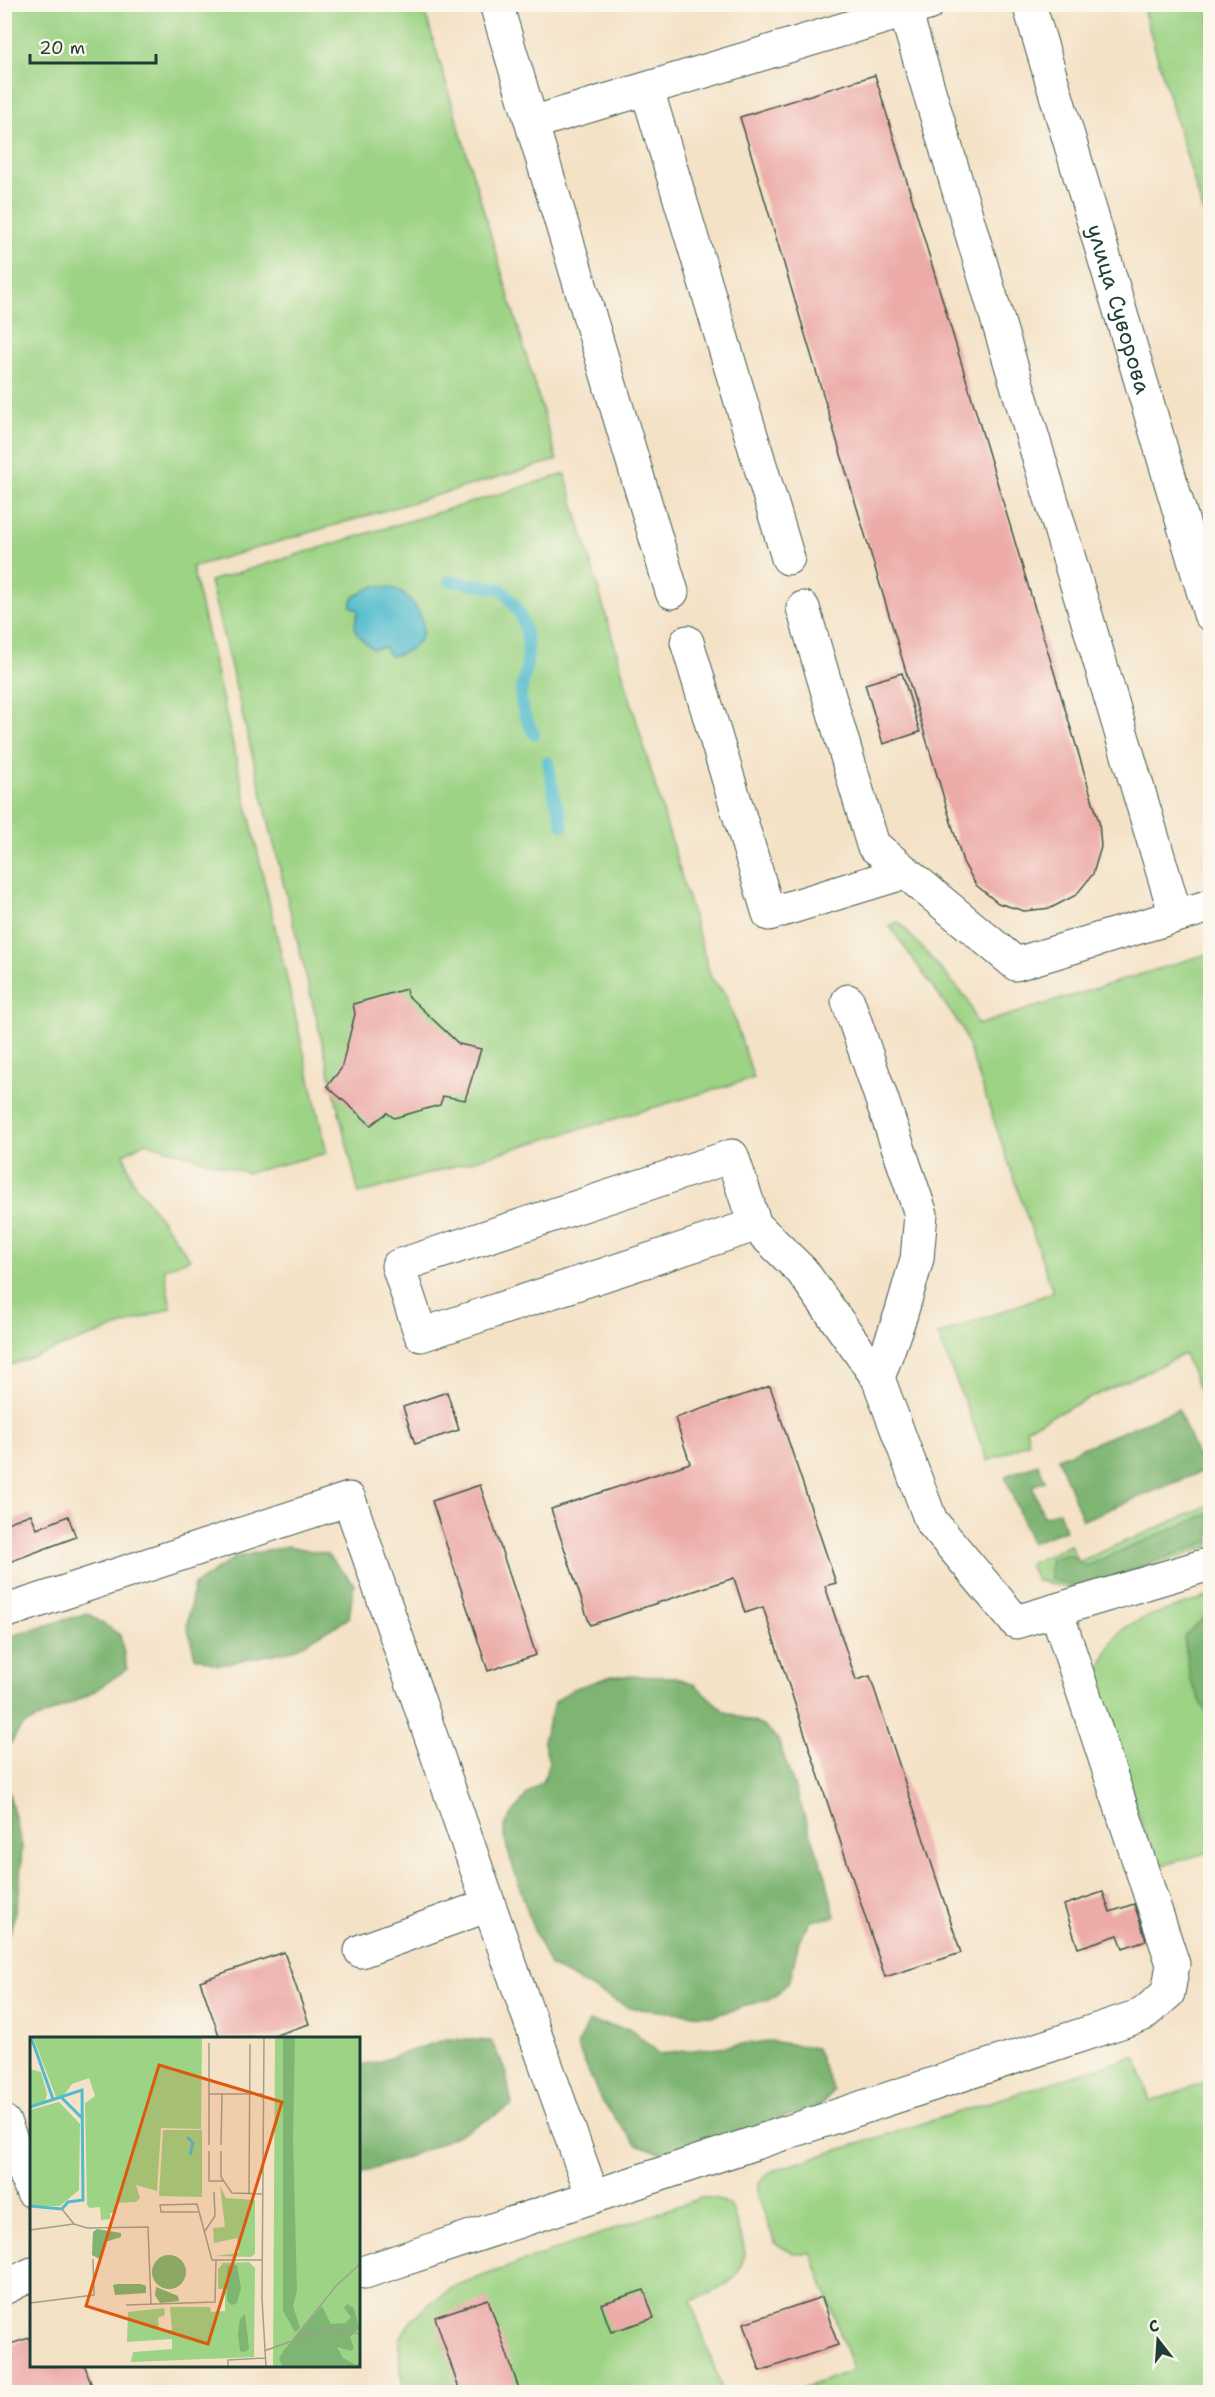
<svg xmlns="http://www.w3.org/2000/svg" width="1215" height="2397" font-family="'Shantell Sans',sans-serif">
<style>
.green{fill:#9dd385;stroke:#5e885c;stroke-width:1.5}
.forest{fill:#7eb572;stroke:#4e7953;stroke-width:1.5}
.water{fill:#51bbcd;stroke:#387c80;stroke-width:1.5}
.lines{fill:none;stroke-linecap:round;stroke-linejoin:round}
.stream{stroke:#51bbcd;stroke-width:12}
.building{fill:#ecaba9}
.minor-casing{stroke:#3f564a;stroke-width:35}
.major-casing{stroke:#3f564a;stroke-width:35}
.minor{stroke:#fff;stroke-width:33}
.major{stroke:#fff;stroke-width:33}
.labels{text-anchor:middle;stroke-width:5;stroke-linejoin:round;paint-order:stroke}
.street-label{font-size:22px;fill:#1f3d34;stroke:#fbf7ec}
.inset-river{fill:none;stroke:#51bbcd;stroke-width:3}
.inset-road{fill:none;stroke:#9fa08c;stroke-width:1.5}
.view{fill:#de580e;fill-opacity:0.15;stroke:#de580e;stroke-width:3}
.inset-edge{fill:none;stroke:#1f3d34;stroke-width:3}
</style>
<rect width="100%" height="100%" fill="#fbf7ec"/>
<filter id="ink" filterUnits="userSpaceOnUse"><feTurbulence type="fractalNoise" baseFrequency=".0167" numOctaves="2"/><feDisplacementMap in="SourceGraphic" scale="12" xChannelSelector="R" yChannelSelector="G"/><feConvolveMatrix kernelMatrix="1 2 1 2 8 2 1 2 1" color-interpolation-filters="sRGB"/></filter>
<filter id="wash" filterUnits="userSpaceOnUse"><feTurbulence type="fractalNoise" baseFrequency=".008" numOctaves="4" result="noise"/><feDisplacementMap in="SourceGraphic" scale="24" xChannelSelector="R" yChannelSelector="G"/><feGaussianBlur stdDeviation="1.35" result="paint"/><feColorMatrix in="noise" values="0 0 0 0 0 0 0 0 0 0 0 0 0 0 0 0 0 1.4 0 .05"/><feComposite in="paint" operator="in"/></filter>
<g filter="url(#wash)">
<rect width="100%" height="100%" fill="#f4e2c7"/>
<path class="green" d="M4 5H423L557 460 192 567 327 1153 247 1173 145 1142 124 1154 132 1180 190 1259 164 1269 171 1308 5 1367Z
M1142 5H1210V235Z
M565 474 711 978 726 995 754 1078 359 1194 210 581Z
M899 922 968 1000 977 1025 1210 953V1415L1184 1354 1026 1428 1029 1442 988 1461 938 1335 1053 1292 962 1028 889 925Z
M1210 1505V1546L1082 1592 1036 1580 1029 1564 1070 1545 1078 1562Z
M1210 1596V1852L1156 1867 1096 1687C1101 1668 1106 1646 1120 1632 1134 1617 1189 1604 1210 1596Z
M1136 2056 1150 2102 1210 2080V2392H792L853 2370 812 2254H794L775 2243 758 2196V2184L772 2171Z
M700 2198H715L731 2206C734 2217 745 2242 744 2252 742 2283 715 2292 691 2301L723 2392H405C401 2380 396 2344 403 2333 415 2312 437 2299 455 2286Z"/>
<path class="forest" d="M1178 1409 1203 1471 1083 1520 1058 1458Z
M1038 1464 1045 1481 1032 1486 1044 1517 1059 1511 1065 1530 1031 1543 1005 1476Z
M1210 1513V1541L1088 1586H1072L1051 1579 1049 1567 1051 1559 1068 1554 1086 1566Z
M288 1546 327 1554 354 1584 349 1618 293 1650 218 1665 195 1657 187 1625 194 1585 236 1557Z
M87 1613 120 1635 127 1669 90 1694 22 1726 5 1751V1638Z
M1210 1613V1720L1190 1680 1184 1636Z
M612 1676 675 1677 694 1684 724 1711 764 1726 778 1740 826 1877 835 1917 811 1921 799 1940 790 1980 775 1997 713 2016 629 2008 550 1966 533 1928 507 1848 504 1826 527 1794 544 1780 549 1761 543 1740 555 1702 573 1689Z
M5 1777 22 1846 19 1894 10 1933 5 1934Z
M589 2022 630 2029 660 2054 769 2041 816 2048 833 2090 821 2105 668 2155 636 2144 601 2100 577 2046Z
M446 2039 491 2041 505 2069 512 2105C461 2136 416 2156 359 2174V2066L375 2063Z"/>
<path class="water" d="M374 586C381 587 390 586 397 590 420 602 437 636 407 651 401 654 397 656 390 656L384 647 373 649C357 636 350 631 359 611L350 606 354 597Z"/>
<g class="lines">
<path class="stream" d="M450 581 501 589C520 608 531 633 527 662 526 674 520 687 521 699 522 712 528 723 534 734
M548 762 554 796 563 825"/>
</g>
<g id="blocks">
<path class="building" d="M875 75 1099 822 1101 847 1093 874 1076 895 1051 908 1024 911 998 903 976 885 963 862 740 117Z
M902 673 920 732 883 744 865 684Z
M406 989 407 995 459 1044 481 1049 465 1100 443 1096 440 1105 394 1118 387 1113 371 1125 327 1086 341 1069 355 1014 353 1004Z
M770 1386 836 1583 825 1586 856 1680 870 1676 961 1953 885 1977 763 1607 745 1613 734 1578 590 1625 551 1509 690 1463 675 1418Z
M447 1392 459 1430 415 1444 403 1407Z
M480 1485 536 1655 488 1671 432 1501Z
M31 1514 37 1529 68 1516 76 1537 4 1564V1524Z
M1103 1892 1110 1912 1134 1904 1146 1940 1123 1948 1118 1935 1078 1948 1064 1905Z
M284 1952 309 2024 267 2038H220L200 1981Z
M644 2290 654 2318 611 2332 601 2304Z
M822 2297 838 2345 760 2371 744 2323Z
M488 2299 520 2392H460L435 2317Z
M32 2337V2366H85L94 2392H4V2346Z"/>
</g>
</g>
<g filter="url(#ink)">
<use href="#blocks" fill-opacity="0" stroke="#3f564a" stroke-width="1.5"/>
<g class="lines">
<g class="minor-casing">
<path id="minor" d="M496 4 672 592
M903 4 1176 916
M647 89 788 558
M532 123 928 4
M803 608 873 845 1016 964 1210 906
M687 642 769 914 906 872
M848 1001 921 1214 917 1259 901 1314 878 1378
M755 1225 421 1335 398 1266 732 1156 755 1225 802 1271 878 1378 931 1521 1016 1622 1210 1564
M4 1612 349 1499 489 1905 593 2197
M361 1951 489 1905
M4 2122 32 2191
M365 2272 1142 2015 1168 1993 1173 1964 1056 1610
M4 2288 32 2274"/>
</g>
<g class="major-casing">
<g id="major">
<path id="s1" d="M1029 4 1210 614"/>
</g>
</g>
<use href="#minor" class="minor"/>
<use href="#major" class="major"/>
</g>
</g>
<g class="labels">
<g class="street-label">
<text dy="8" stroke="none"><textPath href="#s1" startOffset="318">улица Суворова</textPath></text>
</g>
</g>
<g transform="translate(30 2037)">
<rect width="330" height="330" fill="#f4e2c7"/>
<path d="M3 0H172L171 92 131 91 127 154 106 148 110 161 106 165 85 166 86 176H80V182L71 183 70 170 59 171 57 167 55 66 65 59 59 41 42 47 34 58 26 60ZM245 0H330V330H243ZM0 32 11 35 17 57 15 64 0 69ZM29 65 50 87 49 153 30 169H0V73ZM133 93H172V160L129 159ZM190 149 196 161 225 163V217L221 220 185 219 209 216 207 201 184 206 183 191 195 190ZM219 225 225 231 224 320 101 325 103 315 142 312V302L97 305 98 275 134 271 135 278 128 281 129 294 142 293 140 270H180L181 275 195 274V252H188V232L193 226Z" fill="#9dd385"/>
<path d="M253 0H265L263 102 267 253 263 269 270 291 265 295 253 274ZM67 192 91 196V200L75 205 71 223 62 218 63 195ZM122 235a17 17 0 1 1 34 0a17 17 0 1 1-34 0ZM207 228 211 251 207 266 202 268 197 264V234L198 229ZM87 247H111L116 249V256L85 258 83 248ZM126 250 148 259 149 264 130 266 125 258ZM317 267 324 271 329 291 320 300 324 311 321 314 307 310 313 321 326 328 330 325V330H253L249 322 254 313 292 269 301 287 316 286 321 280 314 271ZM215 277 219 312 215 315 210 314 208 297 210 282Z" fill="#7eb572"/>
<path class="inset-river" d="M1 0 23 62M31 60 53 82M0 70 52 53 53 163 38 165 32 172 0 169M157 100 163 106 160 118"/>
<path class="inset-road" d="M234 0 232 261 236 330M179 57H233M179 108V6M191 108 192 57M179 114V144H194M191 114V140L202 156 232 157M219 157 220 7M32 172 44 187 57 191 118 190 121 267M168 175H131L130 168 167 167 182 223H232M0 193 44 187M175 194 185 179 184 155M0 266 64 258 63 222M96 268 185 265 186 223M267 300 305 292 330 297M234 314 262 304 306 249 330 227M198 330V323L235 321"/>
<path class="view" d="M129 28 252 65 178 307 56 269Z"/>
<rect width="330" height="330" class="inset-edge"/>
</g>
<rect width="1215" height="2397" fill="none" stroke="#fbf7ec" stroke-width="24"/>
<g transform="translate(1158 2340) rotate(343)" stroke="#fbf7ec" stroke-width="4.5" paint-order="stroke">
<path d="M0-4.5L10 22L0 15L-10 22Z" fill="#1f3d34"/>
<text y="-9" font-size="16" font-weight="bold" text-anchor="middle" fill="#1f3d34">С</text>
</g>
<path d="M30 54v9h126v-9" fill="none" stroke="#1f3d34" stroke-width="3"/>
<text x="39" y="54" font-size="18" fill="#1f3d34" stroke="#fbf7ec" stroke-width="4.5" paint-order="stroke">20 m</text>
</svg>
